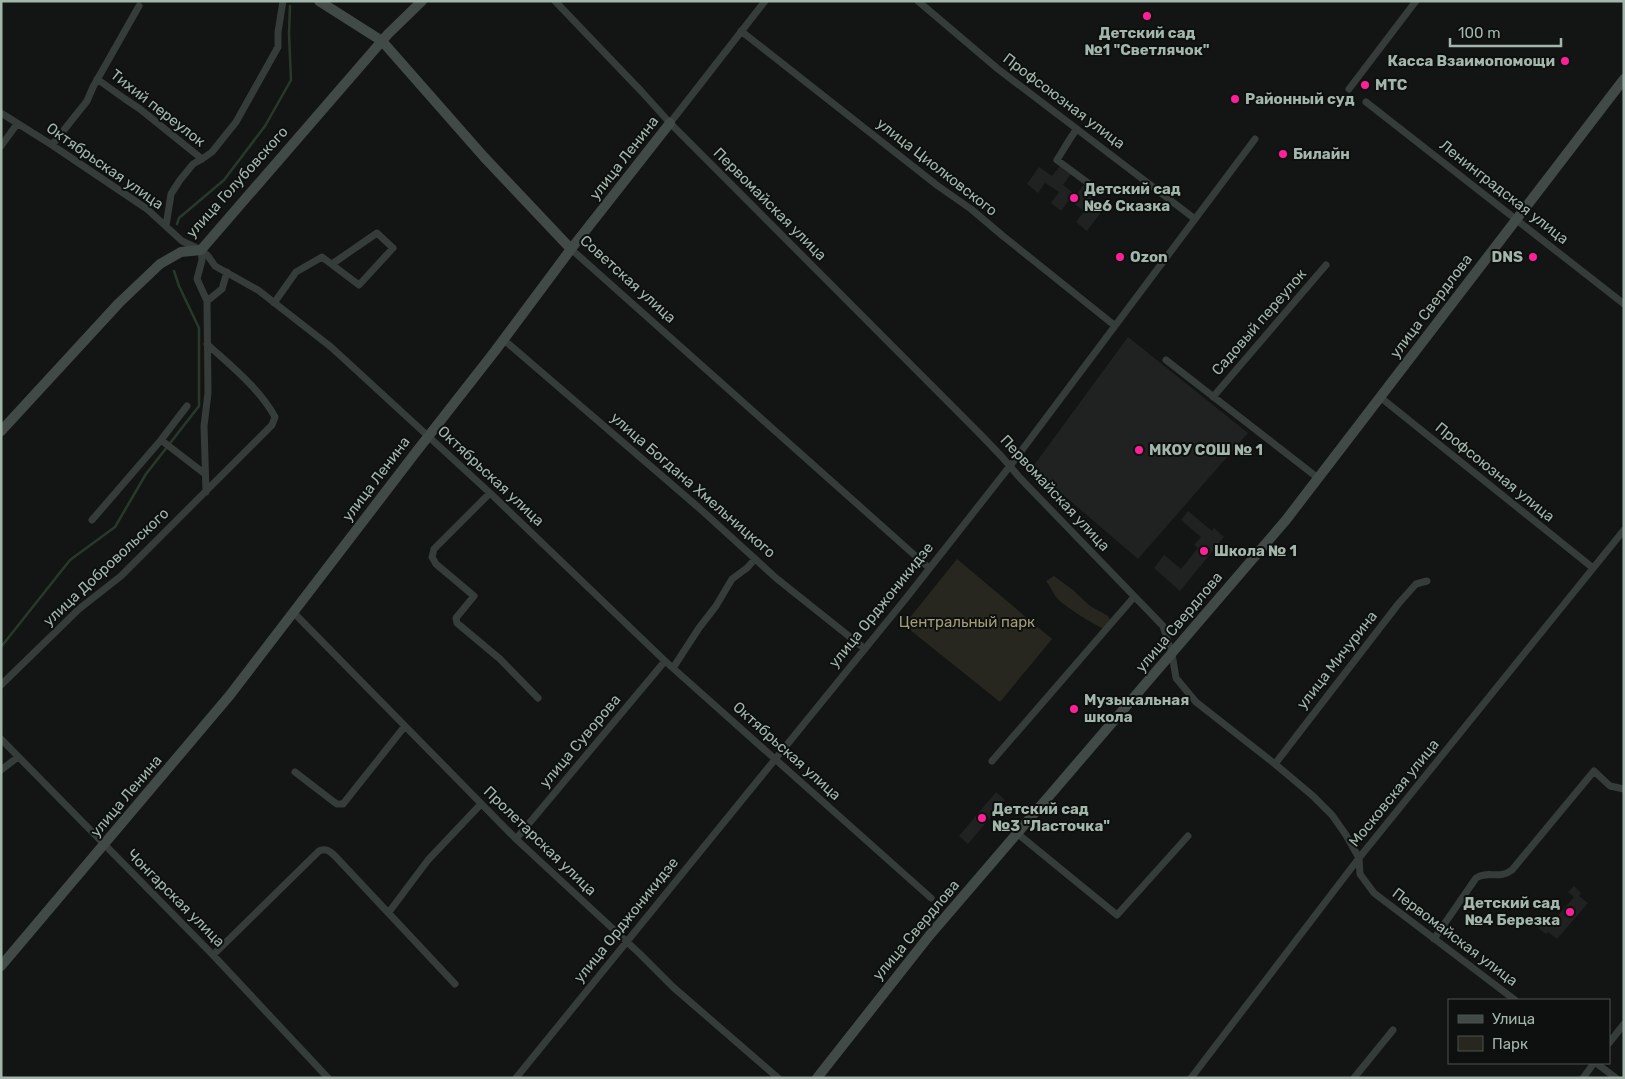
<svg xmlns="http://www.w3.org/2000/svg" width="1625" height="1079" font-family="Rubik,sans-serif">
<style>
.built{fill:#1f2221}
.green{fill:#28271f}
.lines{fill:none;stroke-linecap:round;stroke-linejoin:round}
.stream{stroke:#28392c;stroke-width:2.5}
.street{stroke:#353c3a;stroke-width:7}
.secondary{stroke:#414a46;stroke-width:10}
.poi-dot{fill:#ff2098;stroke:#0e100f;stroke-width:2}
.labels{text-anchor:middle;stroke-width:4;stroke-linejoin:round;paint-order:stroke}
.poi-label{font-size:15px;font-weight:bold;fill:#a3b6ac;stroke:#0e100f;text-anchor:start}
.street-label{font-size:15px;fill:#a3b6ac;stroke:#0e100f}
.park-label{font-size:15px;fill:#a39d78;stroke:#0e100f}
</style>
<rect width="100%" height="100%" fill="#131514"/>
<path class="built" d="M1060 166 1071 174 1063 185 1076 195 1084 185 1096 195 1089 204 1101 212 1087 231 1076 222 1084 211 1069 200 1061 211 1051 203 1059 192 1045 183 1038 193 1027 184 1039 167 1052 176Z
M1128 337 1248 433 1138 559 1032 468Z
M1188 511 1212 531 1214 528 1224 537 1180 591 1154 568 1164 555 1181 569 1198 548 1194 545 1201 537 1181 520Z
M996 792 1005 800 968 844 959 836Z
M1574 886 1581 893 1579 896 1588 903 1557 939 1548 932 1546 934 1538 928 1543 922 1549 926 1574 897 1568 892Z"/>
<path class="green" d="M957 559 1052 639 1000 702 904 625Z
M1054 576 1073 590 1090 606 1108 616 1110 620 1103 628C1097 627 1061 604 1057 598 1053 593 1050 586 1046 581Z"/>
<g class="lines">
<path class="stream" d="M177 224 179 218 224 180 265 126 291 80 289 34 290 6
M1 647 70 560 115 527 146 474 199 406V328L179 286 174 271"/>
<path class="street" d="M555 1 642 92 670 123 982 436 1002 457 1020 478 1163 626 1172 654 1176 678 1196 702 1275 764 1313 796 1332 815 1346 835 1359 858 1360 874 1374 893 1515 1000
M918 1 998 69 1195 219
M741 31 938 186 971 209 1003 236 1114 325
M97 79 125 99 140 109 202 159
M1349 89 1416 1
M1366 102 1624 304
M1 113 52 145 147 209 182 241 201 250 208 256 215 266 258 290 331 347 490 493 665 661 931 898
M670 123 765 1
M1077 129C1069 139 1064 149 1057 160L1099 191
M52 145 87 101 93 87 139 6
M1 146 17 124
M166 226 171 194 180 180 193 164 202 159 212 152 236 122 278 47V32L283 1
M571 249 929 568
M201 250 202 260 197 279 207 301 208 393 204 426 206 492
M207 301 222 289 227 272
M274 303 296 272 322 257 359 285 393 248 377 233 332 264
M504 340 698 507 776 578 865 649
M1166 360 1318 478
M1213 397 1326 265
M1380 397 1593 568
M161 440 205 474
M490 493 434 549 432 557 436 564 474 596 456 618 457 623 500 659 538 698
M92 520 161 440 187 406
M293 612 516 839 640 954 673 987 778 1078
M673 668 699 628 716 606 732 579 747 568 755 559
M1 685 79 609 121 576 272 425 275 417C259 388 232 367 207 344
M1 739 213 955 328 1078
M992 761 1134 597
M1275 764 1399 603 1416 584 1427 581
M1 770 18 757
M295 772 334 802 337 804H343L405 726
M1018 834 1117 915 1188 836
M516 839 665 661
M389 912 428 860 481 804
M1434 939 1476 878C1487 870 1499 880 1512 870L1594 771 1610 786 1624 789
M213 955 319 851C326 848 330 851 335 856L455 984
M1609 1043 1624 1024
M1596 1063 1616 1078
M516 1078 907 597 1010 466 1255 139
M1191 1078 1359 858 1624 530
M1354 1078 1393 1030
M1583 1078 1594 1063"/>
<path class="secondary" d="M319 1 382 41 484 157 571 249
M1 431 119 303 160 264 181 252 201 250 388 34 422 1
M1 966 230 695 416 452 495 351 571 249 670 123
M817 1078 929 936 1286 520 1624 79"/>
</g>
<g class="poi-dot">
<circle cx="1147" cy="16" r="5"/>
<circle cx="1565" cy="61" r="5"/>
<circle cx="1365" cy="85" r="5"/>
<circle cx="1235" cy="99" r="5"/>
<circle cx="1283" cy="154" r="5"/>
<circle cx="1074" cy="198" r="5"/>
<circle cx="1120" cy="257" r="5"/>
<circle cx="1533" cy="257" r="5"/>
<circle cx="1139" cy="450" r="5"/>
<circle cx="1204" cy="551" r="5"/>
<circle cx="1074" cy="709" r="5"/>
<circle cx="982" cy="818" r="5"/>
<circle cx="1570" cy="912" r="5"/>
</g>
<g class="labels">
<g class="poi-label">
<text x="1147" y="38" text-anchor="middle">Детский сад<tspan x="1147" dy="17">№1 "Светлячок"</tspan></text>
<text x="1555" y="66" text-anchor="end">Касса Взаимопомощи</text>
<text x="1375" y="90">МТС</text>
<text x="1245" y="104">Районный суд</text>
<text x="1293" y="159">Билайн</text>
<text x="1084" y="194">Детский сад<tspan x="1084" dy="17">№6 Сказка</tspan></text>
<text x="1130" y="262">Ozon</text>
<text x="1523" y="262" text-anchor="end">DNS</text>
<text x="1149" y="455">МКОУ СОШ № 1</text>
<text x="1214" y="556">Школа № 1</text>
<text x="1084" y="705">Музыкальная<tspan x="1084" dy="17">школа</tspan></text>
<text x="992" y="814">Детский сад<tspan x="992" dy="17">№3 "Ласточка"</tspan></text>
<text x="1560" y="908" text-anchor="end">Детский сад<tspan x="1560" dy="17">№4 Березка</tspan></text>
</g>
<g class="street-label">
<text transform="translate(1064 101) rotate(37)" y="5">Профсоюзная улица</text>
<text transform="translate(158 108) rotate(38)" y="5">Тихий переулок</text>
<text transform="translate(624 158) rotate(-52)" y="5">улица Ленина</text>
<text transform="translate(105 166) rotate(35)" y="5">Октябрьская улица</text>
<text transform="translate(937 167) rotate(38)" y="5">улица Циолковского</text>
<text transform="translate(237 182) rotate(-48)" y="5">улица Голубовского</text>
<text transform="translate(1504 192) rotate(38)" y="5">Ленинградская улица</text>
<text transform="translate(770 204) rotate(45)" y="5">Первомайская улица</text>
<text transform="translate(628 279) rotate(42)" y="5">Советская улица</text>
<text transform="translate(1431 306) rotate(-53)" y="5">улица Свердлова</text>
<text transform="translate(1259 322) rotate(-49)" y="5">Садовый переулок</text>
<text transform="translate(1495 472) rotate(39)" y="5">Профсоюзная улица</text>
<text transform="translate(491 476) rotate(43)" y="5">Октябрьская улица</text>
<text transform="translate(376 479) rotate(-53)" y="5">улица Ленина</text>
<text transform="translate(693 485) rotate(41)" y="5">улица Богдана Хмельницкого</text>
<text transform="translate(1055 493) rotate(47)" y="5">Первомайская улица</text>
<text transform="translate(106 567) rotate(-43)" y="5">улица Добровольского</text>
<text transform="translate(881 605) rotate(-51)" y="5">улица Орджоникидзе</text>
<text transform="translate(1179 622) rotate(-50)" y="5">улица Свердлова</text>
<text transform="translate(1337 660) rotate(-52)" y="5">улица Мичурина</text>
<text transform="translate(580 741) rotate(-50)" y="5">улица Суворова</text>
<text transform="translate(787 751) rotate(42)" y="5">Октябрьская улица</text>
<text transform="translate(1394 793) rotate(-51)" y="5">Московская улица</text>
<text transform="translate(126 796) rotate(-50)" y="5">улица Ленина</text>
<text transform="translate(540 841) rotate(44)" y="5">Пролетарская улица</text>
<text transform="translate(176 898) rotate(45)" y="5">Чонгарская улица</text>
<text transform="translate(626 920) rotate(-51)" y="5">улица Орджоникидзе</text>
<text transform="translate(916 930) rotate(-50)" y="5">улица Свердлова</text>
<text transform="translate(1455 937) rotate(37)" y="5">Первомайская улица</text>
</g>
<g class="park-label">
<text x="967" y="627">Центральный парк</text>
</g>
</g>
<rect width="1625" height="1079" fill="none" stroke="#a3b6ac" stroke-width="5"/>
<rect x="1448" y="999" width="162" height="65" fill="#0e100f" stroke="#4a524e"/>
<rect x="1458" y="1015" width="25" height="8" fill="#414a46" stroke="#4a524e"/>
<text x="1492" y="1024" font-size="15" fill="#a3b6ac">Улица</text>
<rect x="1458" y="1036" width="25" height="15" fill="#28271f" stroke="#4a524e"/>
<text x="1492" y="1049" font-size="15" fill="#a3b6ac">Парк</text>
<path d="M1450 38v8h111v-8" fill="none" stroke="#a3b6ac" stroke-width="2.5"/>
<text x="1458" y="38" font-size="15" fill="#a3b6ac" stroke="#0e100f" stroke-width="4" paint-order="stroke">100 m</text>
</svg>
